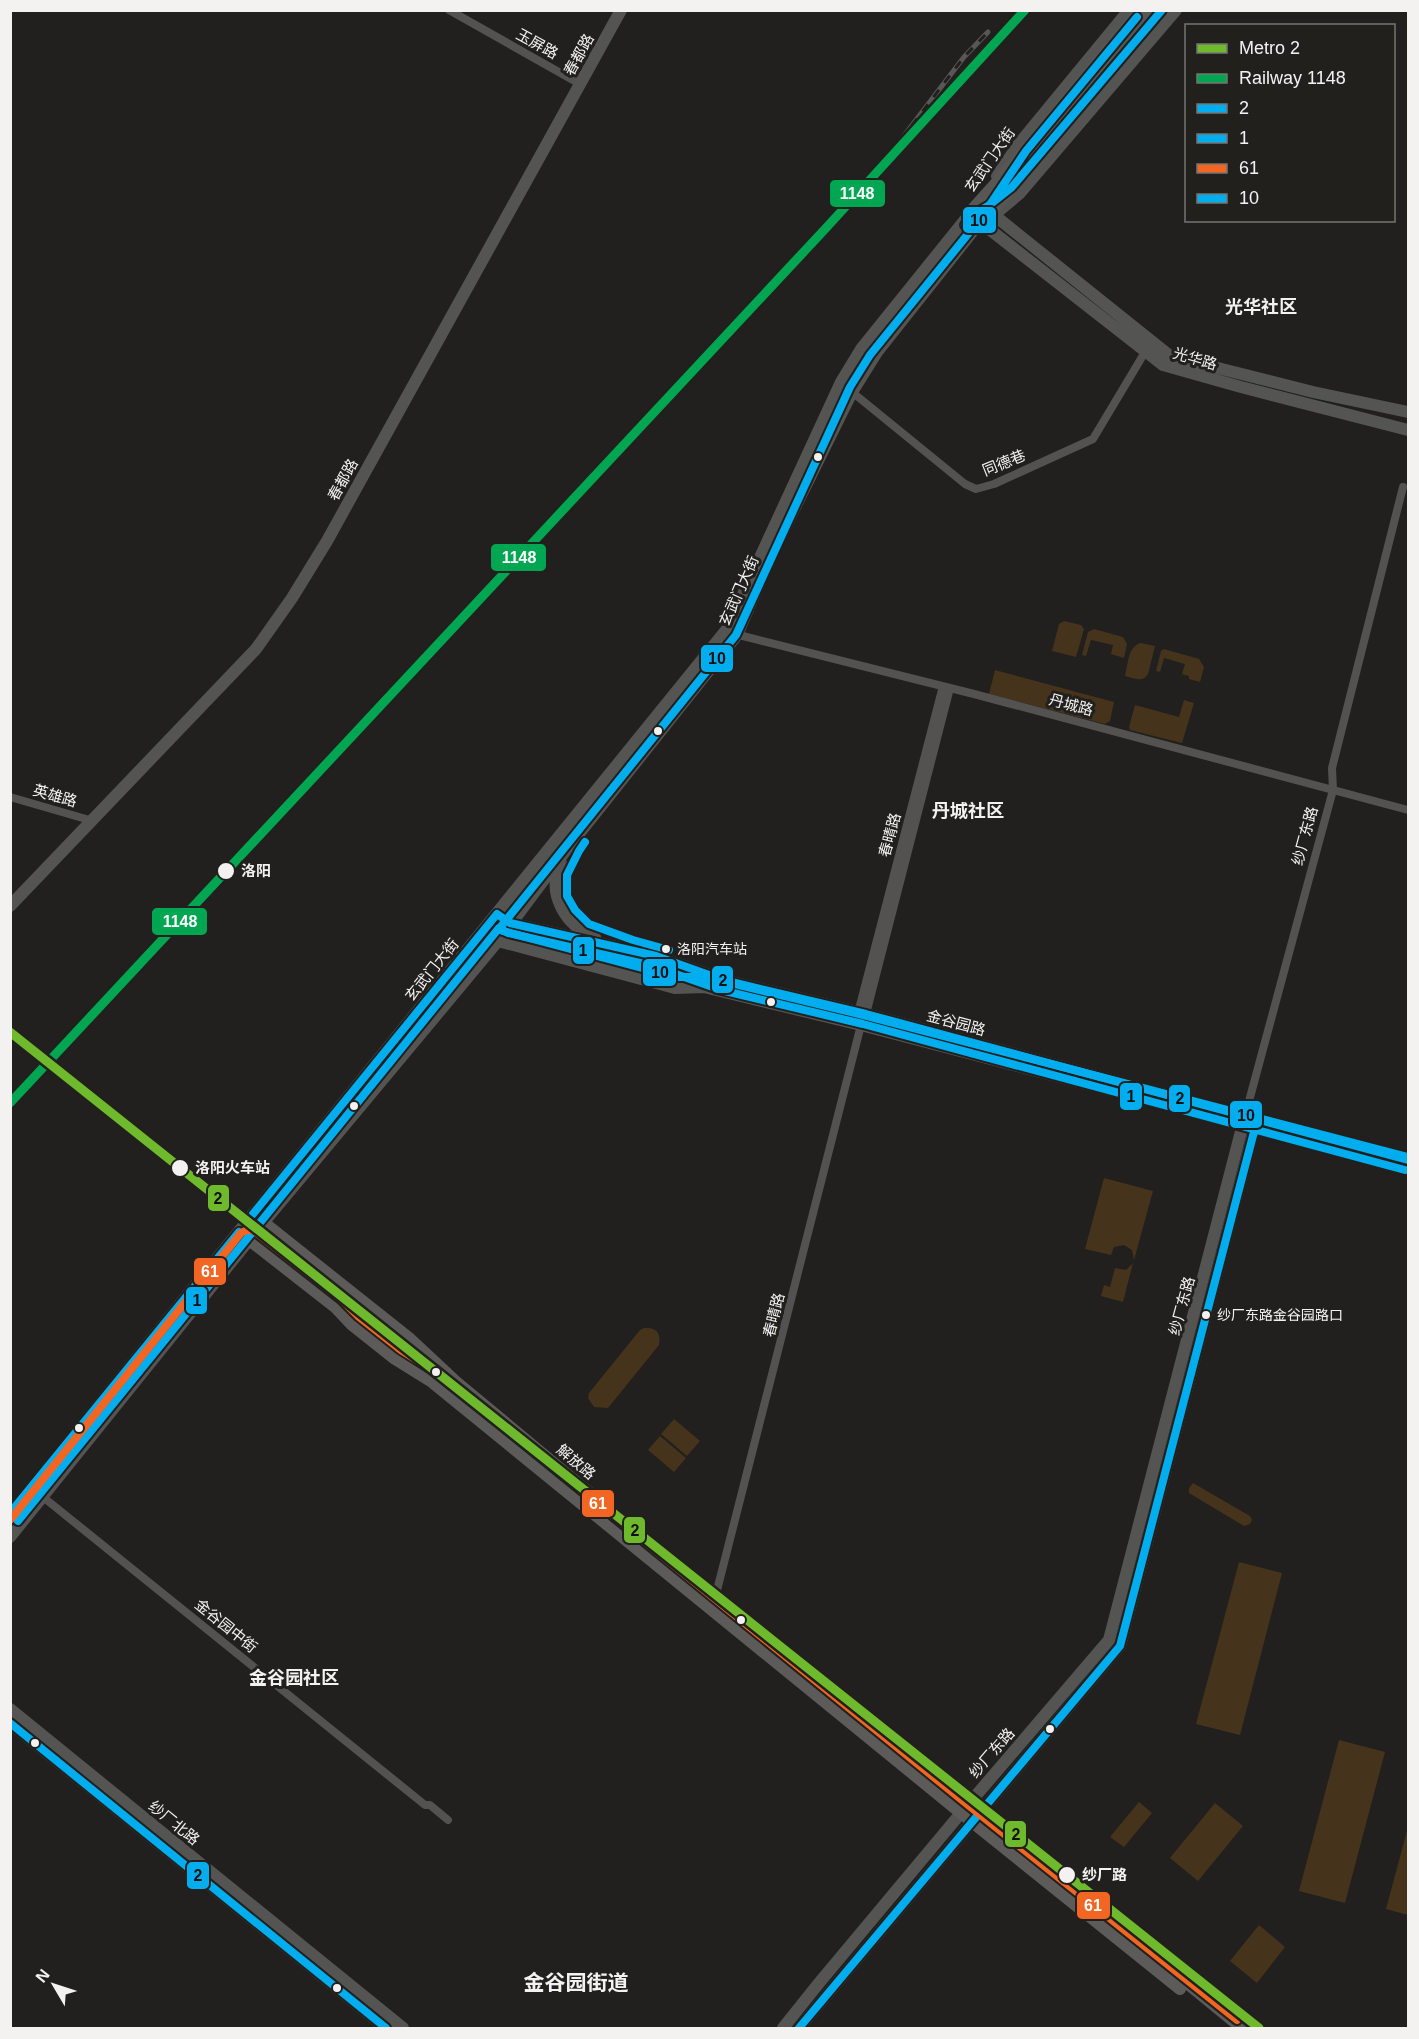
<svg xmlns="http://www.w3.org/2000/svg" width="1419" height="2039" font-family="Helvetica,'Noto Sans SC',sans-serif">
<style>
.green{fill:#45341b}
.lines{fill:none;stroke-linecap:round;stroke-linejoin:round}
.street{stroke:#535251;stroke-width:8}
.secondary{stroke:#545453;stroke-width:12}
.primary{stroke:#5c5b5a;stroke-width:12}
.highway{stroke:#585756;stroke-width:15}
.rail-casing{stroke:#575755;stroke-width:5}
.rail{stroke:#22201d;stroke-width:3;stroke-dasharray:9;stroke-linecap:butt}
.bus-1-casing{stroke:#22201d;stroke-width:12}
.bus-2-casing{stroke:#22201d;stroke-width:12}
.bus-3-casing{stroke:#22201d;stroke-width:12}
.bus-4-casing{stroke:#22201d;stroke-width:12}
.bus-1{stroke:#00aeef;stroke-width:8}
.bus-2{stroke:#00aeef;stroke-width:8}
.bus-3{stroke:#f26522;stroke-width:8}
.bus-4{stroke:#00aeef;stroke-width:8}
.rail-1-casing{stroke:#22201d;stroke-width:14}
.rail-1{stroke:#00a651;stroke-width:9}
.metro-1-casing{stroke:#22201d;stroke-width:14}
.metro-1{stroke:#6fba2c;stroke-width:9}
.bus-dot{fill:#f3f2f0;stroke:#22201d;stroke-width:2}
.labels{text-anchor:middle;stroke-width:6;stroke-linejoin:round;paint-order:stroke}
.bus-label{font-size:14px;fill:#f3f2f0;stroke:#22201d;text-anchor:start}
.street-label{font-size:15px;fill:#f3f2f0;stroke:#22201d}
.stop-label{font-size:15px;font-weight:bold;fill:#f3f2f0;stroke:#22201d;text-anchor:start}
.quarter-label{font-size:18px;font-weight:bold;fill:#f3f2f0;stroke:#22201d}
.district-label{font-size:21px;font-weight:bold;fill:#f3f2f0;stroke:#22201d}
.line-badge{stroke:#22201d;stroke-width:2}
.badge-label{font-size:16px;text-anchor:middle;font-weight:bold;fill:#fff}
.pale-badge-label{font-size:16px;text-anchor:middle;font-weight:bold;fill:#111}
</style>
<rect width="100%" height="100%" fill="#21201e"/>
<path class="green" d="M1064 621 1081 625 1084 629 1076 657 1052 651 1059 624Z
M1094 629 1123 637 1127 644 1124 658 1111 654 1113 645 1091 640 1086 656 1082 655 1088 632Z
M1141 643 1155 646 1148 674C1143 683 1133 678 1125 676 1128 664 1128 646 1141 643Z
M1164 649 1199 659 1204 667 1200 682 1189 679V676L1182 674 1185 664 1164 658 1160 672 1156 671 1161 651Z
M995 670 1114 702 1110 721 1105 724 989 694Z
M1184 700 1194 703 1182 743 1130 730 1129 727 1135 705 1179 717Z
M1104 1178 1153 1191 1134 1260 1132 1250 1124 1245 1114 1247 1111 1255 1085 1249Z
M1133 1263 1123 1302 1101 1296 1104 1285 1110 1287 1115 1268 1126 1270Z
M644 1328C657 1327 661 1333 659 1345L608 1408 594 1407 588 1398 589 1393 640 1330Z
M674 1419 700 1441 687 1456 661 1434Z
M660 1436 686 1458 674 1472 648 1450Z
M1193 1483 1250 1516 1252 1520 1250 1524 1244 1526 1189 1493V1488Z
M1239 1562 1282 1573 1240 1735 1196 1724Z
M1339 1740 1385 1752 1345 1903 1299 1891Z
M1139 1802 1152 1813 1124 1847 1110 1837Z
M1215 1803 1243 1826 1198 1881 1170 1858Z
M1408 1827V1915L1386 1909Z
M1259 1925 1285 1947 1257 1983 1230 1961Z"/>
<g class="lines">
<path class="street" d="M449 10 580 84
M852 392 965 484 976 489 994 484 1093 439 1145 352
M735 634 974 694 1408 810
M10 797 93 821
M859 1016 858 1013 943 686
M1245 1116 1333 790 1332 768 1403 487
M43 1497 425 1805H430L448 1820
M714 1602 861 1025 866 1014 950 688"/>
<path class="secondary" d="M997 176 1018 145 1129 10
M994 215 1170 356 1313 392 1408 412
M980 222 1163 365 1241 387 1408 430
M561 863C546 893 565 926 595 937
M10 906 256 649 292 598 327 541 621 10
M506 920 510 923 656 956 723 980 866 1014 1297 1130
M484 931 498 941 675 988 704 987 861 1025 1408 1168
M10 1514 727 629 841 382 861 349 977 205
M10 1537 249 1240 498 941 570 845 737 635 771 556 852 392 877 352 980 222 994 215 1019 194 1176 10
M10 1709 403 2028
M10 1723 386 2028
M783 2028 819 1983 961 1813 1109 1640 1245 1116
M799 2028 1120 1646 1257 1119"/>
<path class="primary" d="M253 1214 409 1338 454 1380 716 1598 1242 2028
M239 1232 335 1307 351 1324 395 1359 432 1382 961 1813 1180 1989"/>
<path class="highway" d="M973 211 1024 154 1142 10
M980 222 1034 161 1158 10"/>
<g class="rail-casing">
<path id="rail" d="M868 183 964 57 988 32"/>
</g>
<use href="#rail" class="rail"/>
<g class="bus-1-casing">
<path id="bus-1" d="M497 914 510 923 656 956 723 980 866 1014 1408 1160
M253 1214 497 914
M10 1513 239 1232
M10 1723 386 2028
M799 2028 1120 1646 1255 1128"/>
</g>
<g class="bus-2-casing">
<path id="bus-2" d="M18 1521 499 928 508 933 653 966 721 990 863 1024 1405 1170"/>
</g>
<g class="bus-3-casing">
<path id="bus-3" d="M10 1520 241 1233 247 1230H253L341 1299 358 1316 401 1350 439 1374 968 1805 1237 2020"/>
</g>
<g class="bus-4-casing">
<path id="bus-4" d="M1137 17 1026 151 981 218 870 355 850 387 736 635 499 929 503 931 676 977H706L863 1015 1408 1157
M965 225 974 214 988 206 1012 187 1162 10
M585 842 579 851 567 875V896L575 910 589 924 633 940 669 950"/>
</g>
<use href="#bus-1" class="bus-1"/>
<use href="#bus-2" class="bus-2"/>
<use href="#bus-3" class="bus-3"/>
<use href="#bus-4" class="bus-4"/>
<g class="rail-1-casing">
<path id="rail-1" d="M10 1103 826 228 1025 10"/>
</g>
<use href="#rail-1" class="rail-1"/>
<g class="metro-1-casing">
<path id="metro-1" d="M10 1032 1259 2028"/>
</g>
<use href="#metro-1" class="metro-1"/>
</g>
<g class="bus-dot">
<circle cx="818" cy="457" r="5"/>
<circle cx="658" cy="731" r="5"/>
<circle cx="226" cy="871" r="9"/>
<circle cx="666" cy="949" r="5"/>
<circle cx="771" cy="1002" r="5"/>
<circle cx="354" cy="1106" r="5"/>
<circle cx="180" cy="1168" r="9"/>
<circle cx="1206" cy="1315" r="5"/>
<circle cx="436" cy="1372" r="5"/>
<circle cx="79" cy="1428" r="5"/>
<circle cx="741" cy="1620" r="5"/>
<circle cx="1050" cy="1729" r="5"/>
<circle cx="35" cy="1743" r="5"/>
<circle cx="1067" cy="1875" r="9"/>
<circle cx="337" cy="1988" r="5"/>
</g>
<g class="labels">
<g class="bus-label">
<text x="677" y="954">洛阳汽车站</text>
<text x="1217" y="1320">纱厂东路金谷园路口</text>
</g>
<g class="street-label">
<text transform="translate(537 44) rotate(29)" y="5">玉屏路</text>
<text transform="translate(579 55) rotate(-61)" y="5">春都路</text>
<text transform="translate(990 160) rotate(-55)" y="5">玄武门大街</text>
<text transform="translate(1195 359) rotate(16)" y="5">光华路</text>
<text transform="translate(1004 463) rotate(-22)" y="5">同德巷</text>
<text transform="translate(343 480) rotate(-61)" y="5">春都路</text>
<text transform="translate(739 591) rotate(-66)" y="5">玄武门大街</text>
<text transform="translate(1071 705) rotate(15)" y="5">丹城路</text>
<text transform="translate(55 796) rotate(16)" y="5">英雄路</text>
<text transform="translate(890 835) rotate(-75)" y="5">春晴路</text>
<text transform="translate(1305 836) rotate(-75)" y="5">纱厂东路</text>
<text transform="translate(432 970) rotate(-51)" y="5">玄武门大街</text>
<text transform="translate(956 1023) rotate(15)" y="5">金谷园路</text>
<text transform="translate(1182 1306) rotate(-75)" y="5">纱厂东路</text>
<text transform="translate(774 1315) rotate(-76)" y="5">春晴路</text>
<text transform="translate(576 1462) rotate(40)" y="5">解放路</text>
<text transform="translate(226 1626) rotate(39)" y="5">金谷园中街</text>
<text transform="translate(992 1753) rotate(-49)" y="5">纱厂东路</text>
<text transform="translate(174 1823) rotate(39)" y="5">纱厂北路</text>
</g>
<g class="stop-label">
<text x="241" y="876">洛阳</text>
<text x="195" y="1173">洛阳火车站</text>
<text x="1082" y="1880">纱厂路</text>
</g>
<g class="quarter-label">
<text x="1261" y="313">光华社区</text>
<text x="968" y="817">丹城社区</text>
<text x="294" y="1684">金谷园社区</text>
</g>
<g class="district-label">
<text x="576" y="1990">金谷园街道</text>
</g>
</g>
<g class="line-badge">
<rect x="829" y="179" width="57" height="29" rx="6" fill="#00a651"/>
<rect x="962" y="206" width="35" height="28" rx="6" fill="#00aeef"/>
<rect x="490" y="543" width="57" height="29" rx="6" fill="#00a651"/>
<rect x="700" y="644" width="34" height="29" rx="6" fill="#00aeef"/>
<rect x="151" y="907" width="57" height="29" rx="6" fill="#00a651"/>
<rect x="572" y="936" width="23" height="29" rx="6" fill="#00aeef"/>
<rect x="642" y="958" width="35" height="29" rx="6" fill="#00aeef"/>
<rect x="711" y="965" width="23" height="29" rx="6" fill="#00aeef"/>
<rect x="1119" y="1082" width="24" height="29" rx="6" fill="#00aeef"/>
<rect x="1168" y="1084" width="23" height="29" rx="6" fill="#00aeef"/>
<rect x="1229" y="1100" width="34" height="29" rx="6" fill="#00aeef"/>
<rect x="207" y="1184" width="23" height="28" rx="6" fill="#6fba2c"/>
<rect x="193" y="1257" width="34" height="29" rx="6" fill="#f26522"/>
<rect x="185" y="1286" width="23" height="29" rx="6" fill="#00aeef"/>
<rect x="581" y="1489" width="34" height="29" rx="6" fill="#f26522"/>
<rect x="623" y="1516" width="23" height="28" rx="6" fill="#6fba2c"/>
<rect x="1004" y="1820" width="23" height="28" rx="6" fill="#6fba2c"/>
<rect x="186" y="1861" width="24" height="29" rx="6" fill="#00aeef"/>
<rect x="1076" y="1891" width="35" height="29" rx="6" fill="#f26522"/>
</g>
<g class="badge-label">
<text x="857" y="199">1148</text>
<text x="519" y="563">1148</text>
<text x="180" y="927">1148</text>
<text x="210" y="1277">61</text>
<text x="598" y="1509">61</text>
<text x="1093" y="1911">61</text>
</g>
<g class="pale-badge-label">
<text x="979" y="226">10</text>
<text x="717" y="664">10</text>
<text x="583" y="956">1</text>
<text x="660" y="978">10</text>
<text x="723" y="986">2</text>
<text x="1131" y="1102">1</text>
<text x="1180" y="1104">2</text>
<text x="1246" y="1121">10</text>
<text x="218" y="1204">2</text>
<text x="197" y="1306">1</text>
<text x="635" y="1536">2</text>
<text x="1016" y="1840">2</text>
<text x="198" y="1881">2</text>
</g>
<rect width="1419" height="2039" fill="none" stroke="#f3f2f0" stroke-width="24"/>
<rect x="1185" y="24" width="210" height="198" fill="#22201d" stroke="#767471" stroke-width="1.5"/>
<rect x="1197" y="44" width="30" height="9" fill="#6fba2c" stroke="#767471" stroke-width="1.5"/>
<text x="1239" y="54" font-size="18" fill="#f3f2f0">Metro 2</text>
<rect x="1197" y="74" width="30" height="9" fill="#00a651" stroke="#767471" stroke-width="1.5"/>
<text x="1239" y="84" font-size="18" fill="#f3f2f0">Railway 1148</text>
<rect x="1197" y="104" width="30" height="9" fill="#00aeef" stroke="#767471" stroke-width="1.5"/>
<text x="1239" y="114" font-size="18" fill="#f3f2f0">2</text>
<rect x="1197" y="134" width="30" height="9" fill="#00aeef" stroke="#767471" stroke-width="1.5"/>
<text x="1239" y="144" font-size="18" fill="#f3f2f0">1</text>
<rect x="1197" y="164" width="30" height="9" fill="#f26522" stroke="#767471" stroke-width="1.5"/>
<text x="1239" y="174" font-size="18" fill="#f3f2f0">61</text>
<rect x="1197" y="194" width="30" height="9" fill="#00aeef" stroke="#767471" stroke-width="1.5"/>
<text x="1239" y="204" font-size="18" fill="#f3f2f0">10</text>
<g transform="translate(54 1985) rotate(309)" stroke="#22201d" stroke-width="4.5" paint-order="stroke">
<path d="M0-4.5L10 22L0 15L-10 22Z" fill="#f3f2f0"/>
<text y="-9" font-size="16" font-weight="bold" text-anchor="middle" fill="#f3f2f0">N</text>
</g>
</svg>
